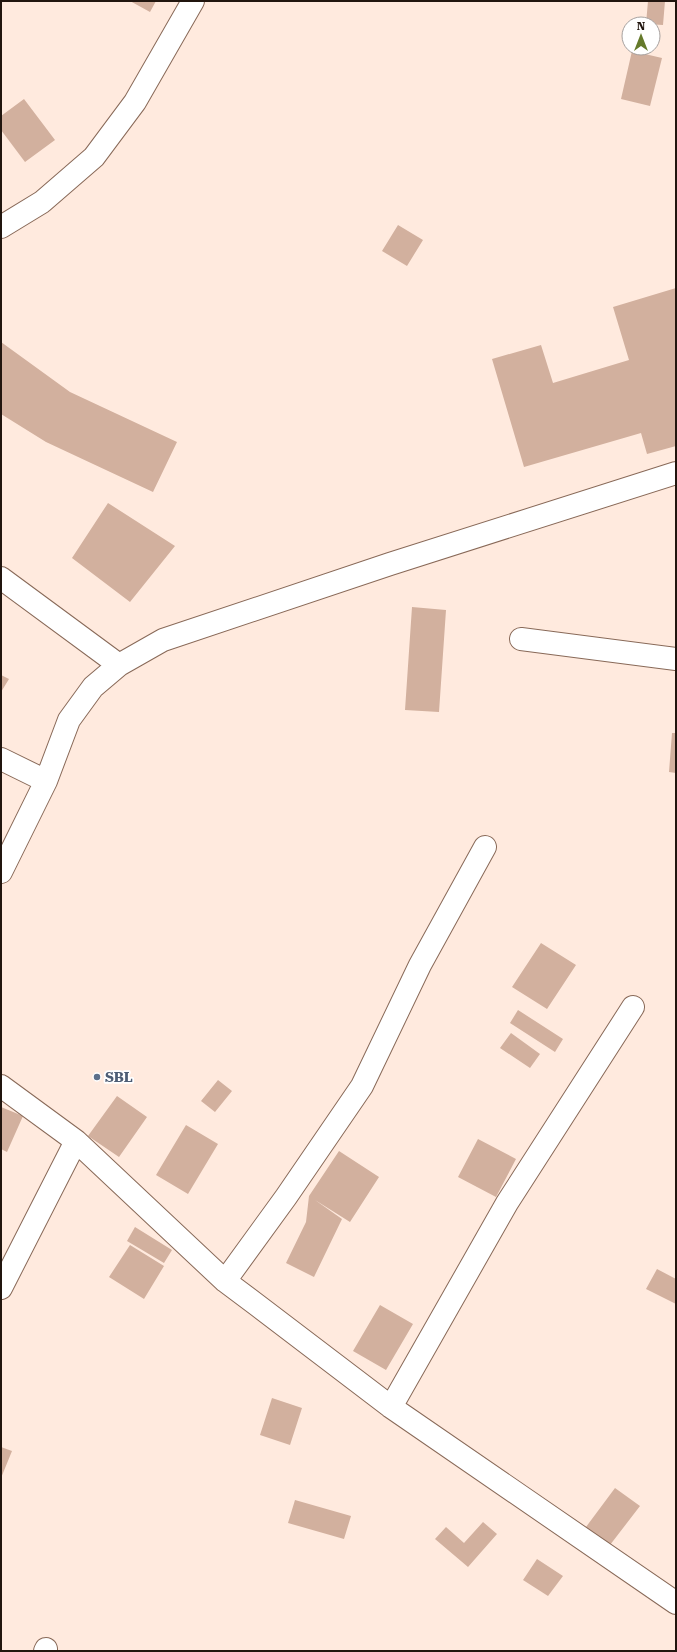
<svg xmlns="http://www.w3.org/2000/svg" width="677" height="1652" font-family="'Roboto Serif',serif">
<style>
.building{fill:#d2b09e}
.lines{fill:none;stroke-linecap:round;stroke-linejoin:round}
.minor-casing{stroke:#886958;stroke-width:24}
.minor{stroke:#fff;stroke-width:22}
.service-dot{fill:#5c6f8a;stroke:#fff;stroke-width:1.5}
.labels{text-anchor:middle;stroke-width:3.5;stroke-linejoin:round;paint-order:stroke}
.service-label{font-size:14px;font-weight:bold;fill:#4e5e75;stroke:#fff;text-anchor:start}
</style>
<rect width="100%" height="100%" fill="#ffeade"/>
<path class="building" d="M130 1H156L150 12Z
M648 1H665L663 25 646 24Z
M632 51 662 58 650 106 621 99Z
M24 99 55 140 25 162 1 130V116Z
M398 225 423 240 407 266 382 251Z
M676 288V446L647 454 641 433 524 467 492 359 541 345 553 383 629 360 613 307Z
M1 342 70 392 177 442 153 492 46 442 1 414Z
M108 503 175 546 130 602 72 558Z
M412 607 446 610 439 712 405 710Z
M1 675 9 679 1 692Z
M672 733H676V773L669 772Z
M541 943 576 965 547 1009 512 987Z
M518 1010 563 1039 555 1052 510 1023Z
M511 1033 540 1054 530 1068 500 1048Z
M218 1080 232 1091 215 1112 201 1101Z
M117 1096 147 1117 119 1157 88 1136Z
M1 1107 23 1116 7 1152 1 1149Z
M186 1125 218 1144 188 1194 156 1175Z
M478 1139 516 1159 496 1197 458 1177Z
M339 1151 379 1177 350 1222 315 1200 342 1219 314 1277 286 1263 306 1222 309 1196Z
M135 1227 172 1250 164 1263 127 1241Z
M130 1245 164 1266 144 1299 109 1277Z
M657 1269 676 1279V1304L646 1289Z
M380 1305 413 1324 386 1370 353 1351Z
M272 1398 302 1408 290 1445 260 1435Z
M1 1447 12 1451 1 1478Z
M615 1488 640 1506 610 1545 586 1527Z
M295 1500 351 1516 344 1539 288 1523Z
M483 1522 497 1534 468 1567 435 1539 446 1527 464 1543Z
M537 1559 563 1576 548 1596 523 1580Z"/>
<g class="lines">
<g class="minor-casing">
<path id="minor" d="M1 227 42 202 94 157 135 102 193 1
M1 578 119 665
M521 639 676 659
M1 759 46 781
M1 872 46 781 69 720 93 687 119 665 163 640 390 564 676 473
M1 1086 76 1141 225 1281 257 1305 391 1407 676 1603
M225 1281 286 1197 362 1086 420 965 485 847
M1 1288 76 1141
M391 1407 507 1203 633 1007
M45 1651 46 1649"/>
</g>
<use href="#minor" class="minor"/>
</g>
<circle class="service-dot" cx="97" cy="1077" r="4"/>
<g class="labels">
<g class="service-label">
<text x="105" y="1082">SBL</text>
</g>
</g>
<rect width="677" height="1652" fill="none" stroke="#21150e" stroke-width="4"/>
<g transform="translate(641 36)"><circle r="19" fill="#ffffff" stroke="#a6a19f"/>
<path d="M0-3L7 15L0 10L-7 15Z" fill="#657a2b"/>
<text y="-6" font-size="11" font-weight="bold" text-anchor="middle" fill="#21150e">N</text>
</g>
</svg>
